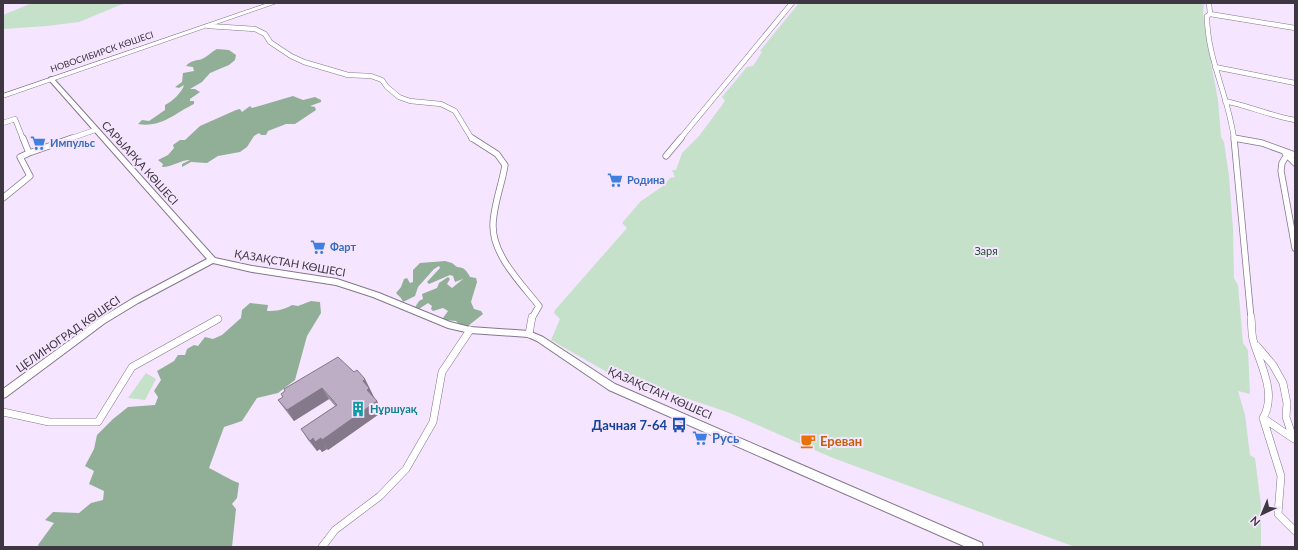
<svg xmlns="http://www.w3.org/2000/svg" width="1298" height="550" font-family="Lato,sans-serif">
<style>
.green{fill:#c5e1ca}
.forest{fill:#91af96}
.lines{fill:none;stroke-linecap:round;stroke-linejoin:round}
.minor-far2-casing{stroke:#85768d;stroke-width:5.5}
.minor-far1-casing{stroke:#85768d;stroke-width:7}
.minor-casing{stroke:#85768d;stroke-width:8}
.tertiary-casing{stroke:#85768d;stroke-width:2}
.secondary-casing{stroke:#85768d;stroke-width:1}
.minor-far2{stroke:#fff;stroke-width:4.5}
.minor-far1{stroke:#fff;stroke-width:5.5}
.minor{stroke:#fff;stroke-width:7}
.tertiary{fill:#fff;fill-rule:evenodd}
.secondary{fill:#fff;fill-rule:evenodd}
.wall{fill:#a395a9}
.shaded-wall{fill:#84798a}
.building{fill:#bdadc5;stroke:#84798a}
.labels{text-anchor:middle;stroke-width:4;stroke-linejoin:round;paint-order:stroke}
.far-street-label{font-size:9px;fill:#3e3741;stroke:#f6e5ff}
.shop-label{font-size:11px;font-weight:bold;fill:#366cbe;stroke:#f6e5ff;text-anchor:start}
.street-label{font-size:11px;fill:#3e3741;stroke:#f6e5ff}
.park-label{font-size:11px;fill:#1f4e2b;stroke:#f6e5ff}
.culture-label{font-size:11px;font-weight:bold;fill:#0d838f;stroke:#f6e5ff;text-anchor:start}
.near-transit-label{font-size:13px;font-weight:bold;fill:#164399;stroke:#f6e5ff;text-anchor:end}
.near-shop-label{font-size:13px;font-weight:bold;fill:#366cbe;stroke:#f6e5ff;text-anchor:start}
.near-food-label{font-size:13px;font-weight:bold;fill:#c56008;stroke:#f6e5ff;text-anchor:start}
</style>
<rect width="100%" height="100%" fill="#f6e5ff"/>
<path class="green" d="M32 3H125L79 22 47 26 3 29V15Z
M799 3H1204L1203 13 1206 37 1218 100 1221 137 1224 142 1229 176 1233 229 1234 278 1238 285 1243 343 1248 350 1250 394 1238 391 1245 415 1250 455 1255 458 1261 505V547H1075L833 458 730 413 659 389 655 391 605 371 551 340 560 319 554 313 555 310 627 228 622 223 641 201 663 186 670 178 675 177 672 170H676L682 153 699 136 725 101 722 97 747 67 753 66 762 52 760 51Z
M146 373 156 379 145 400 128 398Z"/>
<path class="forest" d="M217 49 229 50 236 55 235 60 229 65 210 73 202 82 190 89H195L200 92 190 99V101H194V104C175 113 162 128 138 124L142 120 149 121 165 110V105C173 101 182 92 184 85L179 88 175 87 182 82 183 73 194 71 193 67 186 66C191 60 196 61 202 59 207 57 211 52 217 49Z
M293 96 303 100 315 97 321 100V102L310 106 315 107 316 110 295 124H286L268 131 266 135H261L259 133 254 136 247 147 240 152 218 156 207 163 191 162 182 167V164L190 160C181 160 172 167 162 167L163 164 158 160 168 155 174 148 173 145 180 140H185L200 126 236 110 240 109 242 112 250 106 252 108Z
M445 261 452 263 457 267C464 267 467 271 470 277L476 278 477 282 471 302 474 309 481 311 483 314 468 326 463 328 456 321 444 320 443 318 448 311 443 308 433 311 431 309 432 306 428 303 416 311 414 309 419 301 423 299 422 294 437 288 439 283 448 277 450 279 447 284 452 288 463 279 455 282 453 276 450 275 429 284 427 282 440 268 439 266 434 269 418 287 415 296 403 302 401 298 396 293 401 287 404 279 407 278 410 283 413 282V270L420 263Z
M311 301 320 302 321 313 307 336 295 380 278 393 257 398 242 421 224 427 209 468C220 473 228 479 239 483L237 498 232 504 236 509 232 547H39L38 545 54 523 45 520 53 512 79 513 91 503 103 500 104 491 89 484 94 471 85 466 94 449 97 435 113 419 128 407 155 405 158 397 154 391 161 380 157 371 174 361 178 355H185L187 349 194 345 198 346 205 337 213 339 222 335 241 318 242 310 250 303 268 305 267 311C276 311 284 310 292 305L298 306Z"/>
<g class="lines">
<g class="minor-far2-casing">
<path id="minor-far2" d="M1209 3 1210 14 1207 16C1207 59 1229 97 1234 139
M1210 14 1295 28
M208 26 255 29 265 34 270 42 291 56 304 62 348 75 371 76 382 80 387 87 399 97 410 101 441 104 455 111 472 139
M1215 67 1295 83
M1225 101C1249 106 1271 116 1295 120
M3 123 15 119 23 139
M1234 138 1240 139
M69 139 95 130
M680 139 792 3"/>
</g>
<g class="minor-far1-casing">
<path id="minor-far1" d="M472 138 497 154 505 165C502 185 493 206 493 226 493 256 522 284 539 306L532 318
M1234 138 1251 318
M1234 138 1262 143 1295 155
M29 153 72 138
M1285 153 1295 163
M1288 153 1282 163 1281 171 1295 248
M666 156 681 138
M3 198 30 176 20 157 29 153 23 138"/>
</g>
<g class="minor-casing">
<path id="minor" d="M1251 317C1252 325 1251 335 1254 343 1261 366 1277 394 1263 418L1281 476 1278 514 1295 531
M529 334 532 317
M1257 346 1273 365 1283 383 1287 403 1286 417 1293 438
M3 412 49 422H98L132 367 218 319
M1263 418 1294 439
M322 547 335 530 380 496 406 469 433 422 442 372 470 330"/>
</g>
<g class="tertiary-casing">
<path id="tertiary" d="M51 77 53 78 215 258 252 266 337 279 379 293 450 322 470 327 529 331 543 337 615 384 982 543 983 547H966L609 390 537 341 528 337 470 333 448 328 373 297 336 285 252 272 213 263 138 303 105 323 6 397 3 398V389L99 319 132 299 207 259 49 80V78Z"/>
</g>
<g class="secondary-casing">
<path id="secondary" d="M268 3H277L3 98V94Z"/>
</g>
<use href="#minor-far2" class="minor-far2"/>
<use href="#minor-far1" class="minor-far1"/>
<use href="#minor" class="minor"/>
<use href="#tertiary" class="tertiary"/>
<use href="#secondary" class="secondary"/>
</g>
<path class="wall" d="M354 372 365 379 374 398 377 401 382 412 328 450 327 449 322 452 320 449 317 451 308 440 301 429 335 406 329 399 294 421 286 411 278 400 283 397Z"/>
<path class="shaded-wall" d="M365 379 375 399 372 401 363 381Z
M322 388 329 399 294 421 287 410Z
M377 401 382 412 328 450 322 440Z
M313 438 320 449 317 451 310 441Z
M321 438 327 449 322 452 315 442Z"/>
<path class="building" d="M338 357 354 372 357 370 365 379 363 381 369 388 367 390 377 401 322 440 321 438 315 442 313 438 310 441 301 429 337 405 322 388 287 410 278 400 283 397 281 394 285 391 284 389Z"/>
<defs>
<g id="supermarket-bare" transform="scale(1.2)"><path d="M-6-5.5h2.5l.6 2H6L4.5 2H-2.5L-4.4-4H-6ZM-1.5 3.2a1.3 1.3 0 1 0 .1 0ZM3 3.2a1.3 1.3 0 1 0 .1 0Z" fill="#3f7fe0" stroke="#f6e5ff" stroke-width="2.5" paint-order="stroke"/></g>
<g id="building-bare" transform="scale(1.2)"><path d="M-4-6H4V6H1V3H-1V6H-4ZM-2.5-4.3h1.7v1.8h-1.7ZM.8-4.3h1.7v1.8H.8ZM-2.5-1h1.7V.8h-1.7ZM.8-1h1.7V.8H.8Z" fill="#0f9aa8" stroke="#f6e5ff" stroke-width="2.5" paint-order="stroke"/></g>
<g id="bus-bare" transform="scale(1.2)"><path d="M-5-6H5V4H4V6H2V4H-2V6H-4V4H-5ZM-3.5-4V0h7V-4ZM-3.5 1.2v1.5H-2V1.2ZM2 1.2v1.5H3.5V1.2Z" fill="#1a4fb4" stroke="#f6e5ff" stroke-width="2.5" paint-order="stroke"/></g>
<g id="cafe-bare" transform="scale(1.2)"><path d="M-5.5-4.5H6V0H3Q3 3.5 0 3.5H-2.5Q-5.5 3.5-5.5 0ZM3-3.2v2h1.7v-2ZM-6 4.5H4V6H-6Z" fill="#e8710a" stroke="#f6e5ff" stroke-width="2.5" paint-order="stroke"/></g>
</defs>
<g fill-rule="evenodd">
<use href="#supermarket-bare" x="38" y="143"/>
<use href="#supermarket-bare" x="615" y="180"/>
<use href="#supermarket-bare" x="318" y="247"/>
<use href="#building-bare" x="358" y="409"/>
<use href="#bus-bare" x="679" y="425"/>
<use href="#supermarket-bare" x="700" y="438"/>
<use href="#cafe-bare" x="808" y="441"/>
</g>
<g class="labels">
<g class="far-street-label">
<text transform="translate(102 52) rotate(-19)" y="3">НОВОСИБИРСК КӨШЕСІ</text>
</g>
<g class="shop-label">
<text x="50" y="147">Импульс</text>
<text x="627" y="184">Родина</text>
<text x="330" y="251">Фарт</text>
</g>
<g class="street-label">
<text transform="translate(140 163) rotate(48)" y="4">САРЫАРҚА КӨШЕСІ</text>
<text transform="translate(290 263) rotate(10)" y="4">ҚАЗАҚСТАН КӨШЕСІ</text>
<text transform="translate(68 334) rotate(-35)" y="4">ЦЕЛИНОГРАД КӨШЕСІ</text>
<text transform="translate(660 393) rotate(24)" y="4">ҚАЗАҚСТАН КӨШЕСІ</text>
</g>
<g class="park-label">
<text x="986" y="255">Заря</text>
</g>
<g class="culture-label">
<text x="370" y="413">Нұршуақ</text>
</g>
<g class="near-transit-label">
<text x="667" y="430">Дачная 7-64</text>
</g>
<g class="near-shop-label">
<text x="712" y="443">Русь</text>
</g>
<g class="near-food-label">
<text x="820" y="446">Ереван</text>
</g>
</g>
<rect width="1298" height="550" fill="none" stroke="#3e3741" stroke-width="8"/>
<g transform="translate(1262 514) rotate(224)" stroke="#f6e5ff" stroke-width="3" paint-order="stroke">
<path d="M0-3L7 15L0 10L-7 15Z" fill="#3e3741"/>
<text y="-6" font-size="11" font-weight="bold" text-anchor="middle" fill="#3e3741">N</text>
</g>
</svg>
